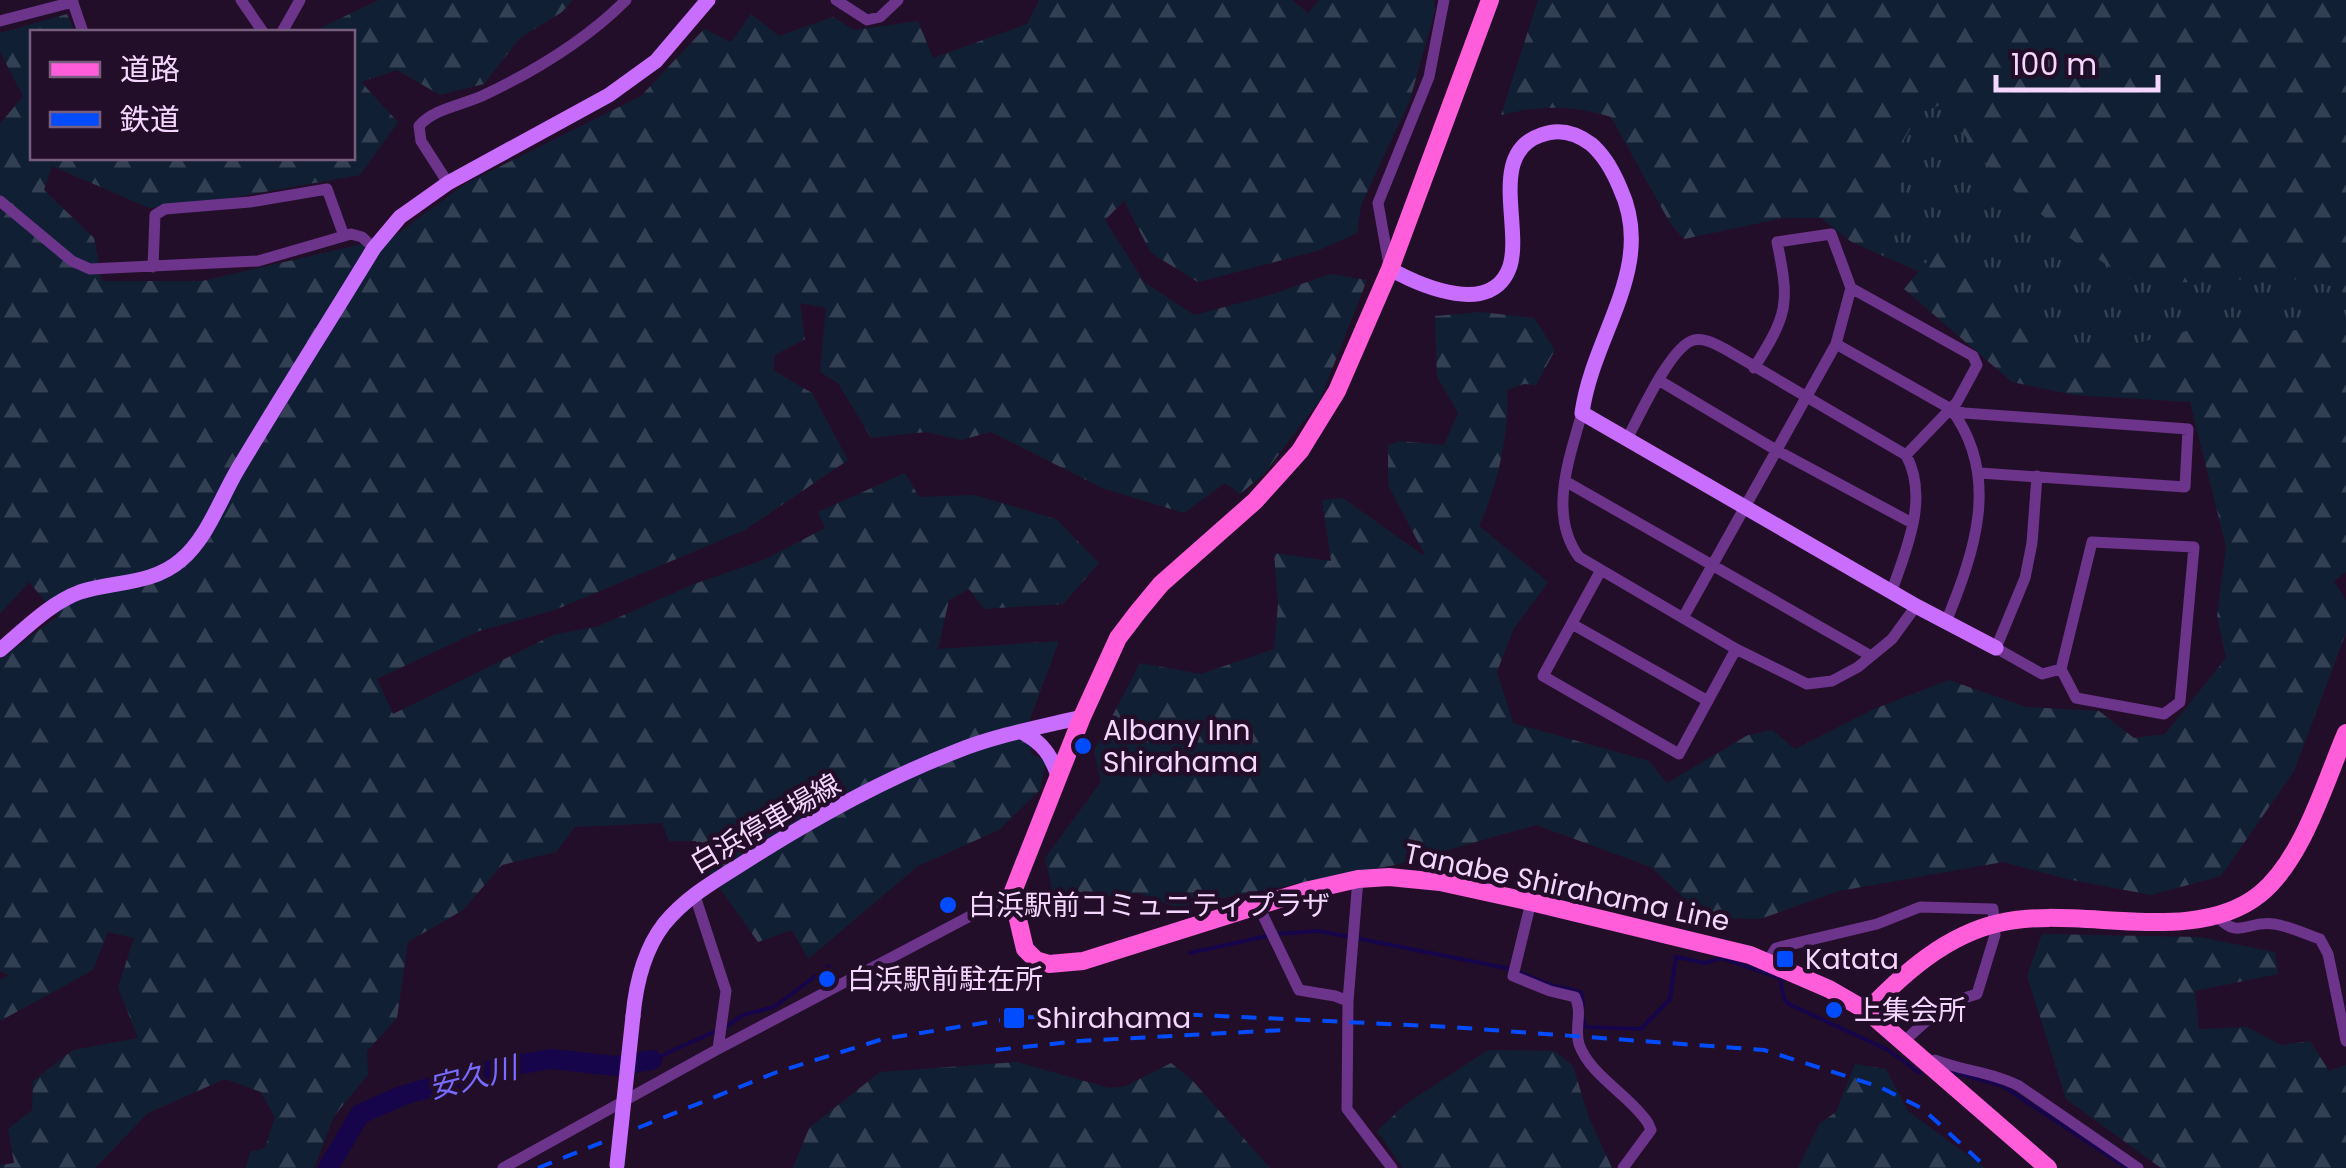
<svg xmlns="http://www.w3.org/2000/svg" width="2346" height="1168" font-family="Poppins,'Noto Sans JP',sans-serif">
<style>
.grass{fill:url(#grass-tufts)}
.forest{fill:url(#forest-firs)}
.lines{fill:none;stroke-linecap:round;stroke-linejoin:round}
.stream{stroke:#16054a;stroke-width:4}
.river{stroke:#16054a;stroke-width:20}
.street{stroke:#6d348c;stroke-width:11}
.secondary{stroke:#c96dff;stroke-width:15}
.primary{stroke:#ff5dd9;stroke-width:18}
.rail{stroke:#024cff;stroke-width:4;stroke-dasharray:15 12;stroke-linecap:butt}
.secondary-bridge{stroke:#c96dff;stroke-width:15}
.poi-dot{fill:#024cff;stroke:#230e29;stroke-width:4}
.labels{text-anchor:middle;stroke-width:9;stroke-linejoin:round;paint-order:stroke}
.poi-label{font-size:28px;fill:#f4d6ff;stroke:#230e29;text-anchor:start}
.street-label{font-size:28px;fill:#f4d6ff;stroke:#230e29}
.water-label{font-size:30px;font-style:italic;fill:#766cff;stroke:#230e29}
</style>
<defs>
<pattern id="grass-tufts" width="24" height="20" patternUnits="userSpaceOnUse" patternTransform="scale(2.5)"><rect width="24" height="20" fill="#101f34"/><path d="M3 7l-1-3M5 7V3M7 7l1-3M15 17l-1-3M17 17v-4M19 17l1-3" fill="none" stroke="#333f52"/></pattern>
<pattern id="forest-firs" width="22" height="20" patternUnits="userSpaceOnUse" patternTransform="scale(2.5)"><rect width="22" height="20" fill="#101f34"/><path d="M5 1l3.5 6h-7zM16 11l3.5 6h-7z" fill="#333f52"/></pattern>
</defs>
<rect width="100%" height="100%" fill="#230e29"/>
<path class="grass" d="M2346 0V350L2079 374 1924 274 1883 256 1847 229 1747 5Z"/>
<path class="forest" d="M379 0H573L562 12 520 38 484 84 440 95 397 70 361 82 398 122 360 175 213 201 149 208 52 166 44 190 94 238 102 281H202L393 237 465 184 641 96 704 29 731 42 751 14 779 36 833 17 854 30 918 21 933 58 1027 24 1039 0H1292L1308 13 1319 0H1434L1435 10 1410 100 1361 205 1357 233 1317 251 1198 282 1151 253 1124 201 1105 220 1144 282 1194 315 1270 295 1330 274 1367 280 1320 400 1264 474 1240 494 1225 483 1184 513 1102 488 991 432 961 440 926 432 871 438 838 383 820 372 826 308 800 303 805 339 775 355 773 370 812 393 848 460 745 530 555 610 479 631 377 679 393 714 553 635 599 626 694 584 766 559 825 528 818 512 905 473 919 497 975 495 1056 519 1099 563 1063 604 984 609 969 589 949 600 938 649 1059 641 1030 719 1031 754 1046 761 1040 790 999 830 918 866 808 959 792 930 758 942 702 863 696 841H669L662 823 575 827 556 852 502 865 463 910 408 942 397 1018 367 1051 368 1075 334 1116 314 1168H246L250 1152 265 1148 275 1117 261 1092 225 1079 148 1113 95 1168H0V1165L14 1163 8 1129 32 1110 33 1081 73 1050 138 1038 118 987 134 938 108 932 93 970 0 1021V980L9 975 0 971V659L58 616 29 582 0 614V211L6 208 0 199V124L23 96 0 52V33L67 14 75 32H32V158H352V32H317L318 29Z
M1538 0H2346V295C2311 264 2190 288 2141 282 2112 279 1999 181 1978 155 1966 139 1956 120 1945 103L1918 114 1896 155 1903 222 1883 256 1850 241 1821 218H1783L1684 239 1670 223 1611 117C1572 105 1541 105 1501 115Z
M1941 245 1958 247 2058 341 2109 350 2215 324 2346 334V572L2334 581 2346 601V633L2294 771 2221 876 2151 895 2067 879 2003 862 1839 891 1760 919 1705 918 1651 867 1536 825 1395 865 1176 907 1138 893 1055 902 1045 858 1101 782 1094 751 1140 663 1201 674 1274 649 1278 604 1274 553 1331 561 1322 500 1343 498 1426 557 1388 485V445L1401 441 1444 445 1458 413 1437 377 1435 316 1480 312 1534 318 1555 350 1536 385 1524 384 1507 390C1510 433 1497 487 1479 526L1548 582 1513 630 1497 672 1513 723 1649 761 1667 783 1748 735 1772 730 1795 749 1874 709 1949 680 2026 707 2099 711 2134 738 2165 734 2226 658 2217 616 2226 547 2190 402 2074 395 2012 382 1904 289Z
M2042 934 2199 937 2275 952 2278 974 2195 991 2199 1029 2247 1027 2281 1045 2310 1041 2329 1071 2346 1065V1168H2161L2066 1099 2027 976Z
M1488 1050 1555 1051 1573 1066 1589 1118 1612 1168H1403L1377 1131 1406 1104Z
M1017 1062 1109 1088 1126 1086 1171 1063 1191 1079 1270 1168H793L809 1128 880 1072Z
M1855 1064 1886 1069 1908 1111 1985 1168H1798L1820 1123 1836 1112Z"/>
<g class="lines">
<path class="stream" d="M1277 934 1318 931 1361 939 1511 969 1551 985 1581 992 1583 1005
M1190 953 1267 936
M1583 1019 1585 1027 1641 1029 1670 999 1676 957 1705 963 1722 958 1780 978 1784 999 1789 1004 1888 1050 1920 1073
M727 1026 743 1015 774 1007 829 966
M652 1060 718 1030
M1949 1071 2003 1086 2127 1168"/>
<path class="river" d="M328 1168 360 1114 404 1095 502 1067 551 1059 616 1066 652 1060"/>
<path class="street" d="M72 0 83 32
M241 0 263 32
M836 0 867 20 880 17 898 0
M0 21 73 2
M282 32 300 0
M448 183 421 141 419 126C433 109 462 105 482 96 533 72 586 40 626 0
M0 201 72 261 90 269 258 261 351 234 362 237 374 248
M1389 265 1378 203 1429 77 1444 0
M153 267 155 215 165 209 250 202 327 189 344 236
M1836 344 1951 409 1964 413 2188 429 2185 487 1980 473
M1754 368C1788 314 1790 304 1777 242L1831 234 1851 288 1973 356 1977 365 1957 402 1906 455
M1660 381 1776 450 1912 523
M1582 413C1569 459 1548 515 1579 557L1736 649 1807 684 1832 681 1858 667 1892 639 1916 606
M1627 439C1639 417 1671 345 1694 340 1705 338 1715 344 1725 349L1906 455C1929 497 1907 548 1892 590
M2037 476 2032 543 2025 578 1996 648 2042 674 2061 669 2076 698 2164 714 2180 702 2194 547 2092 542 2061 669
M1565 481 1871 656
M1601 570 1543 676 1679 754 1736 649
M1684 616 1836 344 1851 288
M1946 622C1975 551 2001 476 1951 409
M1572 624 1708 701
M694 893 726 991 718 1049
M1531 902 1513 976 1550 991 1575 997C1583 1013 1574 1028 1579 1044 1590 1076 1630 1095 1648 1123L1651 1130 1623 1168
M1258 905 1299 990 1335 996 1348 1001 1347 1109 1392 1168
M2216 915C2239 941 2246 920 2274 924 2289 926 2305 934 2320 939L2328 954 2346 1041
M1768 961 1776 948 1877 924 1920 907 1993 909 1995 935 1977 994 1945 1004 1902 1043
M1348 1001 1358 879
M1928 1064 1935 1060C1963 1071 1992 1072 2019 1086L2138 1168
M503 1168 718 1049 1012 894"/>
<path class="secondary" d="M1390 269C1421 286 1493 318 1510 266 1522 226 1488 153 1541 135 1559 128 1576 133 1591 144 1605 156 1613 171 1620 188 1657 267 1593 333 1582 413L1916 606 1996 648
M0 650C25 629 50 603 80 592 114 581 152 585 181 560 208 537 220 499 238 469 282 395 329 322 374 248L400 217 448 183 609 95 656 61 708 0
M1022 732C1043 743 1051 755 1059 778
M633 1016C636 983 644 950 664 924 688 895 717 880 748 860 814 818 884 779 957 751 997 735 1040 727 1082 717"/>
<path class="primary" d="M1490 0 1390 269 1337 391 1300 451 1255 501 1161 584 1137 613 1118 638 1082 717 1012 894 1025 949 1036 960 1049 964 1083 961 1305 891 1358 879 1389 877 1440 882 1531 902 1750 955 1829 989 1867 1011 2048 1168
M1867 1011C1904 973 1946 935 1999 923 2078 904 2193 948 2260 894 2303 859 2325 782 2346 733"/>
<path class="rail" d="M996 1050 1079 1041 1283 1030
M538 1168 777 1072 883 1039 1014 1018 1137 1012 1451 1027 1764 1050 1880 1087 1923 1109 1987 1168"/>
<path class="secondary-bridge" d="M617 1165 633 1016"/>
</g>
<g class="poi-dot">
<circle cx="1083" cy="746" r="10"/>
<circle cx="948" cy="905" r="10"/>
<rect x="1775" y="949" width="20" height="20" rx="5"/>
<circle cx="827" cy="979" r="10"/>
<circle cx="1834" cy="1010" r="10"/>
<rect x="1002" y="1006" width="24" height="24" rx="5"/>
</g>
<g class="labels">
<g class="poi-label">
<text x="1103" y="740">Albany Inn<tspan x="1103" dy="32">Shirahama</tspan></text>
<text x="968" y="915">白浜駅前コミュニティプラザ</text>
<text x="1805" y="969">Katata</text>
<text x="847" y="989">白浜駅前駐在所</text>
<text x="1854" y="1020">上集会所</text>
<text x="1036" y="1028">Shirahama</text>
</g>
<g class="street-label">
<text transform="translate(765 823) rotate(-30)" y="10">白浜停車場線</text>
<text transform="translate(1567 887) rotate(12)" y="10">Tanabe Shirahama Line</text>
</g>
<g class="water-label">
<text transform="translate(473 1078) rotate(-14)" y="10">安久川</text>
</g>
</g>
<rect x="30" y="30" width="325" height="130" fill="#230e29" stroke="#775e7f" stroke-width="2.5"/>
<rect x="50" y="62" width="50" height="15" fill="#ff5dd9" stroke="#775e7f" stroke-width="2.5"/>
<text x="120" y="80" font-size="30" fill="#f4d6ff">道路</text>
<rect x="50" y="112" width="50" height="15" fill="#024cff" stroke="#775e7f" stroke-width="2.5"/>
<text x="120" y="130" font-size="30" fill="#f4d6ff">鉄道</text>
<path d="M1996 75v15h162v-15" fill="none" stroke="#f4d6ff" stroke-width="5"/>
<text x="2011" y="75" font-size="30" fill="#f4d6ff" stroke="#230e29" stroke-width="8" paint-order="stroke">100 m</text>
</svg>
